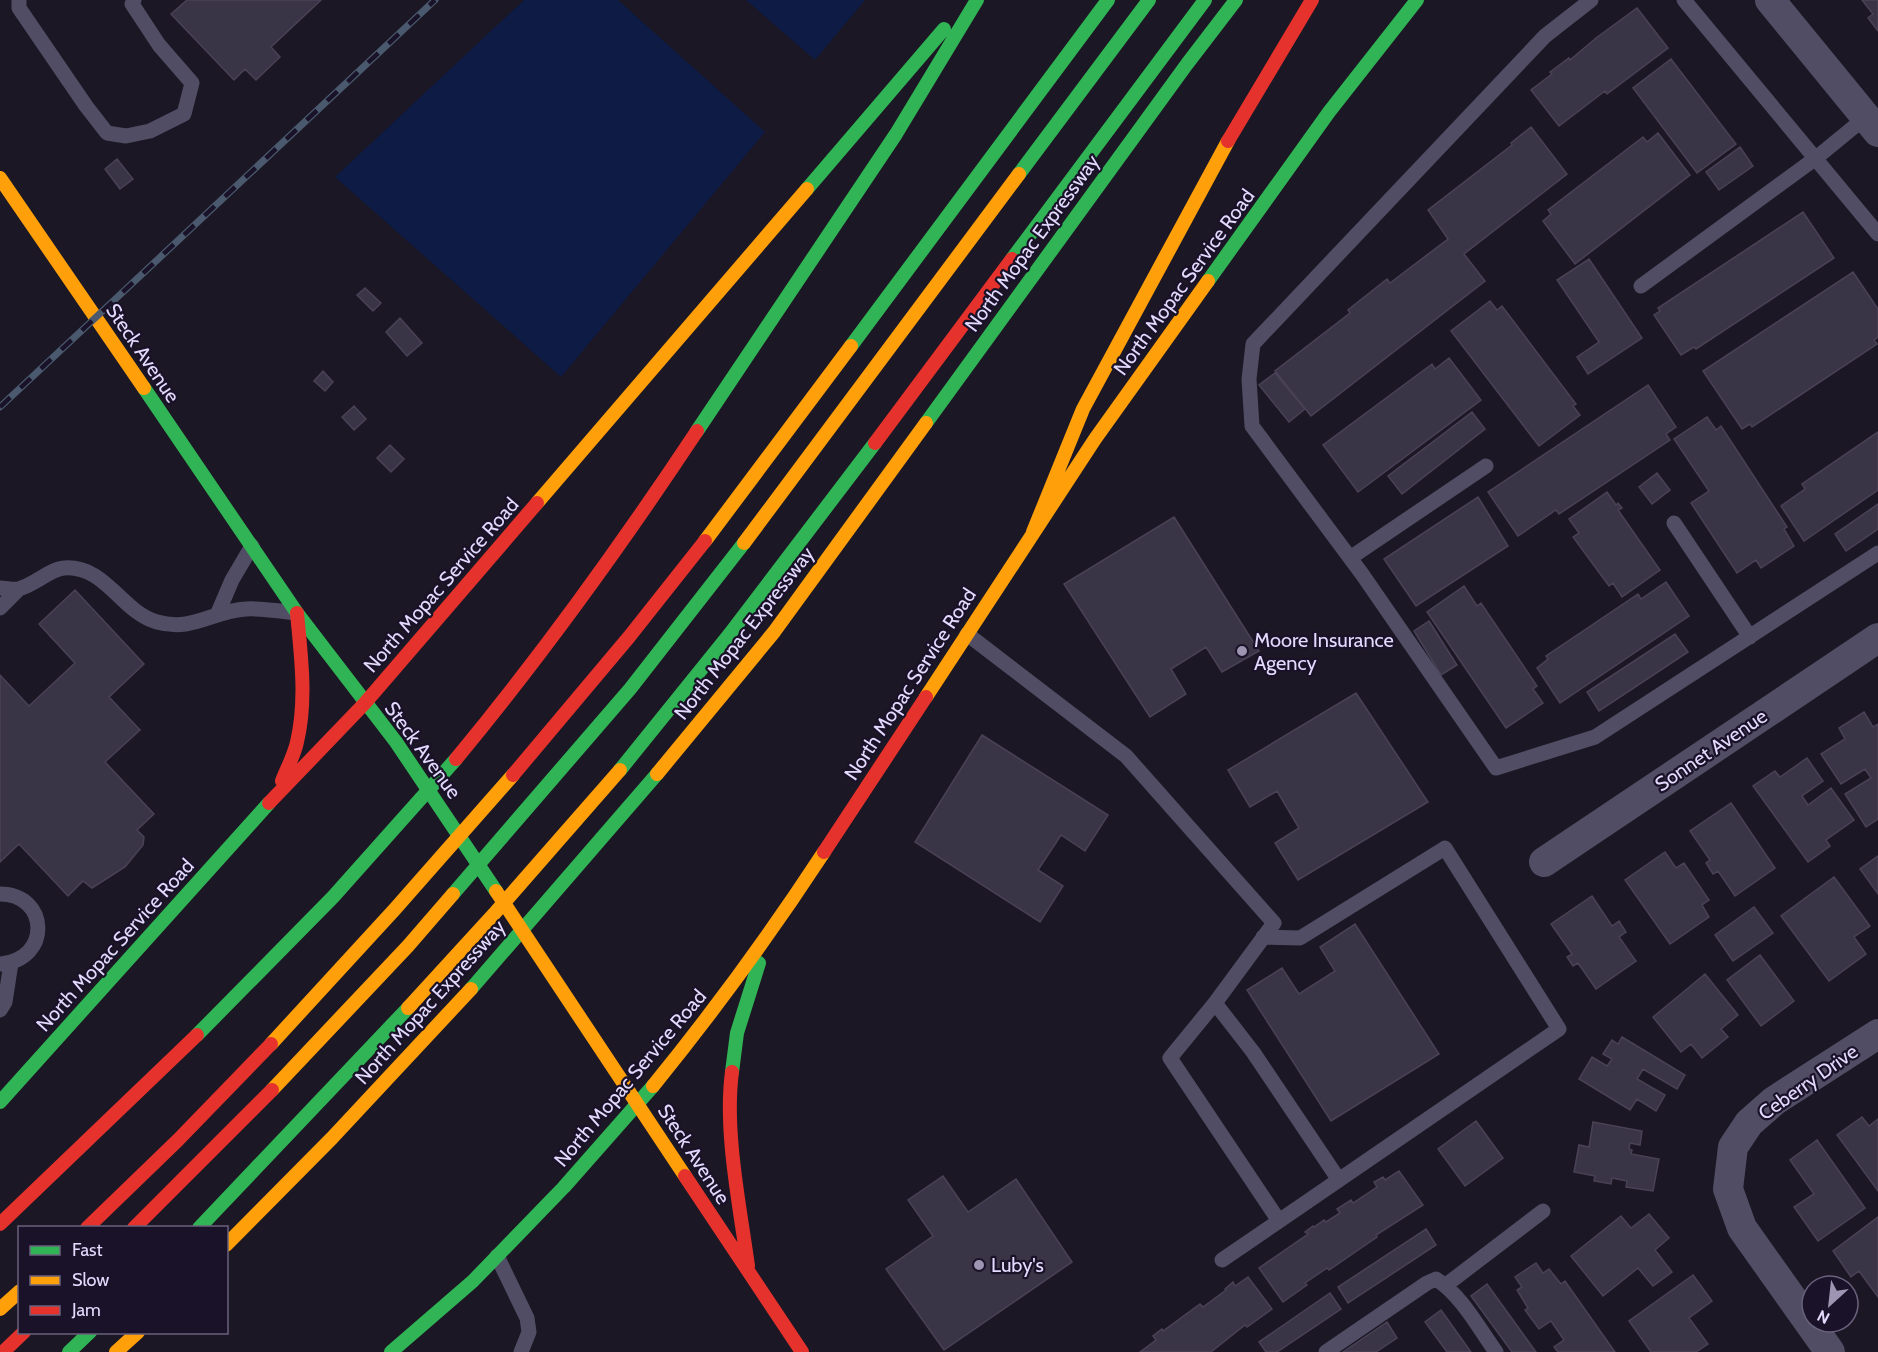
<svg xmlns="http://www.w3.org/2000/svg" width="1878" height="1352" font-family="Cabin,sans-serif">
<style>
.water{fill:#0e1b44}
.building{fill:#3a3546;stroke:#494257;stroke-width:1.5}
.lines{fill:none;stroke-linecap:round;stroke-linejoin:round}
.lane{stroke:#514d64;stroke-width:15}
.street{stroke:#514d64;stroke-width:30}
.fast{stroke:#30b455;stroke-width:14}
.slow{stroke:#ff9f0a;stroke-width:14}
.jam{stroke:#e5322d;stroke-width:14}
.rail-casing{stroke:#4a596d;stroke-width:7}
.rail{stroke:#191229;stroke-width:4.5;stroke-dasharray:14;stroke-linecap:butt}
.poi-dot{fill:#9d96b2;stroke:#191229;stroke-width:2}
.labels{text-anchor:middle;stroke-width:4.5;stroke-linejoin:round;paint-order:stroke}
.street-label{font-size:20px;fill:#e3dbfe;stroke:#191229}
.poi-label{font-size:20px;fill:#e3dbfe;stroke:#191229;text-anchor:start}
</style>
<rect width="100%" height="100%" fill="#1b1724"/>
<path class="water" d="M524 0H618L765 132 561 377 335 177Z
M746 0H865L815 60Z"/>
<path class="building" d="M187 0H321L271 47 280 57 256 80 245 69 234 80 171 14Z
M1862 0H1878V31L1868 18 1873 14Z
M1637 8 1668 48 1607 94 1605 91 1559 126 1531 90 1552 74 1550 72 1569 58 1570 60 1596 38Z
M1671 59 1736 144 1697 173 1633 88Z
M1531 127 1567 174 1464 254 1485 281 1311 416 1275 371 1350 313 1348 310 1387 279 1390 283 1448 239 1428 210 1512 145 1511 143Z
M1658 133 1690 175 1575 264 1543 221 1551 214 1548 210 1643 137 1647 142Z
M1740 147 1753 166 1719 190 1706 172Z
M117 159 133 179 120 189 105 169Z
M1803 212 1834 258 1696 349 1694 347 1681 355 1654 315 1660 311 1658 308Z
M1589 259 1642 338 1588 374 1577 357 1599 342 1557 280Z
M1853 272 1878 309V337L1874 340 1877 344 1752 427 1750 424 1742 429 1703 371Z
M365 288 381 303 373 311 357 295Z
M1490 301 1497 310 1502 306 1576 404 1573 406 1580 415 1539 446 1451 331Z
M400 318 422 343 407 356 386 332Z
M1449 358 1481 400 1358 492 1323 445 1432 364 1435 369Z
M323 371 333 382 325 391 314 381Z
M1275 373 1305 409 1289 422 1259 385Z
M1648 385 1676 427 1666 434 1670 440 1559 514 1556 510 1518 536 1488 492Z
M354 406 366 419 354 430 342 417Z
M1472 412 1485 429 1402 494 1388 476Z
M1707 417 1716 430 1721 426 1787 527 1784 529 1794 546 1761 568 1756 560 1737 573 1691 503 1709 491 1674 439Z
M1878 432V490L1804 541 1781 506 1805 489 1802 484Z
M390 445 404 459 391 472 377 458Z
M1657 473 1670 490 1652 504 1639 487Z
M1607 492 1616 505 1618 503 1622 508 1618 510 1660 570 1622 597 1613 583 1609 586 1573 537 1579 533 1569 519Z
M1478 497 1508 546 1416 606 1384 559Z
M1878 504V529L1846 551 1835 534Z
M1174 517 1259 651 1222 672 1206 647 1171 669 1186 694 1150 717 1064 584Z
M1666 582 1689 616 1560 703 1537 668 1548 659 1546 656 1638 594 1641 599Z
M1464 586 1477 606 1481 603 1537 686 1533 689 1543 703 1506 728 1427 612Z
M75 590 144 664 109 697 140 730 105 762 154 814 137 830 144 837 143 845 125 867 92 888 83 881 68 896 19 844 0 862V675L29 706 75 663 39 624Z
M1429 621 1457 665 1441 675 1414 631Z
M1675 634 1688 652 1599 711 1587 692Z
M1356 693 1428 802 1298 880 1275 843 1299 828 1277 791 1250 807 1228 770Z
M1864 712 1873 727 1878 724V819L1866 827 1845 794 1871 778 1865 769 1841 784 1821 754 1845 739 1839 728Z
M982 735 1108 815 1085 851 1061 835 1038 870 1063 886 1040 922 915 842Z
M1807 758 1823 781 1802 796 1808 805 1831 788 1854 820 1826 840 1830 846 1808 862 1753 786 1775 771 1780 777Z
M1731 803 1775 868 1735 896 1718 871 1713 874 1706 863 1710 860 1690 831Z
M1665 852 1676 868 1684 863 1709 900 1702 905 1709 917 1670 944 1625 880Z
M1878 856V894L1860 869Z
M1834 877 1870 926 1854 937 1866 954 1829 981 1781 916Z
M1592 896 1612 926 1619 921 1626 932 1619 937 1636 961 1596 989 1578 963 1573 966 1567 957 1572 954 1551 924Z
M1754 907 1773 933 1733 961 1715 935Z
M1355 924 1439 1054 1331 1121 1247 990 1282 968 1299 994 1335 971 1320 947Z
M1760 955 1794 1001 1761 1026 1727 980Z
M1705 974 1738 1015 1721 1029 1728 1037 1702 1058 1691 1044 1681 1052 1653 1017Z
M1622 1037 1685 1075 1677 1089 1643 1069 1637 1079 1665 1095 1656 1111 1637 1099 1630 1110 1579 1079 1592 1057 1607 1066 1612 1059 1603 1054 1612 1040 1618 1044Z
M1862 1117 1869 1126 1878 1119V1191L1837 1135Z
M1476 1121 1503 1158 1465 1186 1438 1149Z
M1593 1122 1642 1131 1640 1145 1630 1143 1629 1149 1632 1150 1631 1154 1659 1159 1653 1191 1626 1187 1627 1181 1612 1178 1611 1184 1594 1181 1595 1176 1574 1172 1579 1145 1589 1147Z
M1817 1140 1865 1208 1818 1241 1794 1207 1814 1194 1790 1160Z
M1399 1171 1423 1205 1376 1235 1377 1237 1329 1270 1327 1268 1305 1283 1307 1285 1283 1302 1259 1268 1308 1234 1305 1232 1313 1226 1314 1227 1324 1220 1326 1222 1340 1213 1337 1209 1351 1200 1353 1203 1377 1187 1374 1182 1383 1177 1385 1180Z
M943 1176 968 1212 1016 1179 1072 1262 944 1350 886 1269 933 1236 908 1200Z
M1649 1214 1669 1238 1655 1250 1672 1272 1653 1286 1638 1268 1603 1296 1571 1256 1621 1216 1631 1228Z
M1878 1217V1297L1859 1271 1851 1277 1833 1251Z
M1426 1229 1436 1245 1348 1303 1338 1287Z
M1536 1263 1543 1273 1549 1269 1561 1284 1565 1281 1615 1352H1558L1554 1347 1564 1340 1551 1321 1539 1329 1525 1310 1528 1308 1517 1290 1522 1287 1515 1277Z
M1693 1275 1712 1301 1689 1318 1708 1344 1696 1352H1651L1629 1321Z
M1248 1277 1272 1309 1247 1327 1245 1325 1211 1352H1140L1156 1340 1153 1336 1162 1329 1163 1331 1200 1304 1203 1307 1226 1290 1225 1289 1233 1282 1235 1286Z
M1487 1284 1536 1352H1512L1471 1296Z
M1330 1293 1341 1309 1277 1352H1266L1259 1342Z
M1441 1310 1471 1352H1447L1425 1322Z
M1387 1322 1397 1338 1376 1352H1343Z"/>
<g class="lines">
<path class="lane" d="M19 0V8L86 106 107 133 126 136 150 131 184 114 192 83 159 45 132 4 134 0
M1591 0 1545 36 1253 344 1249 379 1252 426 1362 574 1496 768 1595 737 1878 553
M1684 0 1878 234
M1641 286 1816 158 1866 117
M1674 523 1750 637
M1350 558 1486 466
M0 588C6 588 13 590 18 589 33 586 50 569 64 568 106 565 121 612 157 622 193 632 212 611 246 609 262 608 280 611 296 613
M0 608 19 589
M217 615 232 580 252 546
M967 634 1126 756 1274 923 1215 1003 1170 1058 1279 1221 1222 1260
M0 894C49 894 52 960 0 964
M1263 937 1300 938 1445 848 1559 1029 1279 1221
M1215 1003 1253 1052 1339 1180
M0 1010 5 1002 11 963
M497 1256 527 1318 529 1332 521 1352
M1446 1285 1543 1211
M1326 1352 1427 1283 1436 1279C1462 1296 1478 1327 1496 1352"/>
<path class="street" d="M1770 0 1878 132
M1544 862 1878 638
M1830 1352 1742 1228 1728 1189 1733 1147 1749 1123 1774 1101 1878 1034"/>
<path class="fast" d="M1019 174 1149 0
M807 189 944 29
M1012 259 1205 0
M1208 281 1329 112 1417 0
M851 346 1108 0
M144 388 297 613 396 742 496 891
M926 423 1187 64 1236 0
M697 431 896 134 977 0
M620 770 729 635 875 443
M453 894 630 689 744 543
M471 989 657 774
M197 1035 333 897 456 759
M732 1072 737 1033 759 963
M0 1102 269 803
M199 1228 408 1008
M69 1352 90 1332
M391 1352 473 1281 564 1187 653 1086"/>
<path class="slow" d="M0 178 144 388
M537 503 807 189
M1033 532 1083 409 1228 141
M705 541 851 346
M744 543 1019 174
M926 697 1095 439 1208 281
M657 774 774 632 926 423
M496 891 685 1176
M408 1008 494 914 620 770
M271 1044 395 909 513 775
M653 1086C714 1011 771 933 824 852
M272 1090 408 946 453 894
M226 1245 332 1138 471 989
M0 1309 20 1291
M116 1352 138 1332"/>
<path class="jam" d="M1228 141 1312 0
M875 443 1012 259
M456 759C543 654 622 544 697 431
M513 775 629 637 705 541
M282 781C287 768 294 756 297 742 307 700 301 656 297 613
M269 803 365 703 537 503
M824 852 926 697
M732 1072C724 1131 740 1207 748 1266
M685 1176 802 1352
M0 1224 197 1035
M87 1228 178 1140 271 1044
M134 1228 272 1090
M3 1352 24 1332"/>
<g class="rail-casing">
<path id="rail" d="M0 407 435 0"/>
</g>
<use href="#rail" class="rail"/>
</g>
<g class="poi-dot">
<circle cx="1242" cy="651" r="6"/>
<circle cx="979" cy="1265" r="6"/>
</g>
<g class="labels">
<g class="street-label">
<text transform="translate(1032 243) rotate(-54)" y="7">North Mopac Expressway</text>
<text transform="translate(1184 282) rotate(-54)" y="7">North Mopac Service Road</text>
<text transform="translate(143 353) rotate(56)" y="7">Steck Avenue</text>
<text transform="translate(441 585) rotate(-49)" y="7">North Mopac Service Road</text>
<text transform="translate(744 633) rotate(-52)" y="7">North Mopac Expressway</text>
<text transform="translate(910 684) rotate(-57)" y="7">North Mopac Service Road</text>
<text transform="translate(423 750) rotate(54)" y="7">Steck Avenue</text>
<text transform="translate(1711 750) rotate(-34)" y="7">Sonnet Avenue</text>
<text transform="translate(115 945) rotate(-48)" y="7">North Mopac Service Road</text>
<text transform="translate(430 1002) rotate(-48)" y="7">North Mopac Expressway</text>
<text transform="translate(630 1078) rotate(-50)" y="7">North Mopac Service Road</text>
<text transform="translate(1808 1082) rotate(-35)" y="7">Ceberry Drive</text>
<text transform="translate(694 1154) rotate(57)" y="7">Steck Avenue</text>
</g>
<g class="poi-label">
<text x="1254" y="647">Moore Insurance<tspan x="1254" dy="23">Agency</tspan></text>
<text x="991" y="1272">Luby's</text>
</g>
</g>
<rect x="18" y="1226" width="210" height="108" fill="#191229" stroke="#6a627e" stroke-width="1.5"/>
<rect x="30" y="1246" width="30" height="9" fill="#30b455" stroke="#6a627e" stroke-width="1.5"/>
<text x="72" y="1256" font-size="18" fill="#e3dbfe">Fast</text>
<rect x="30" y="1276" width="30" height="9" fill="#ff9f0a" stroke="#6a627e" stroke-width="1.5"/>
<text x="72" y="1286" font-size="18" fill="#e3dbfe">Slow</text>
<rect x="30" y="1306" width="30" height="9" fill="#e5322d" stroke="#6a627e" stroke-width="1.5"/>
<text x="72" y="1316" font-size="18" fill="#e3dbfe">Jam</text>
<g transform="translate(1830 1304) rotate(207)"><circle r="28" fill="#191229" stroke="#6a627e" stroke-width="1.5"/>
<path d="M0-4.5L10 22L0 15L-10 22Z" fill="#9d96b2"/>
<text y="-9" font-size="16" font-weight="bold" text-anchor="middle" fill="#e3dbfe">N</text>
</g>
</svg>
